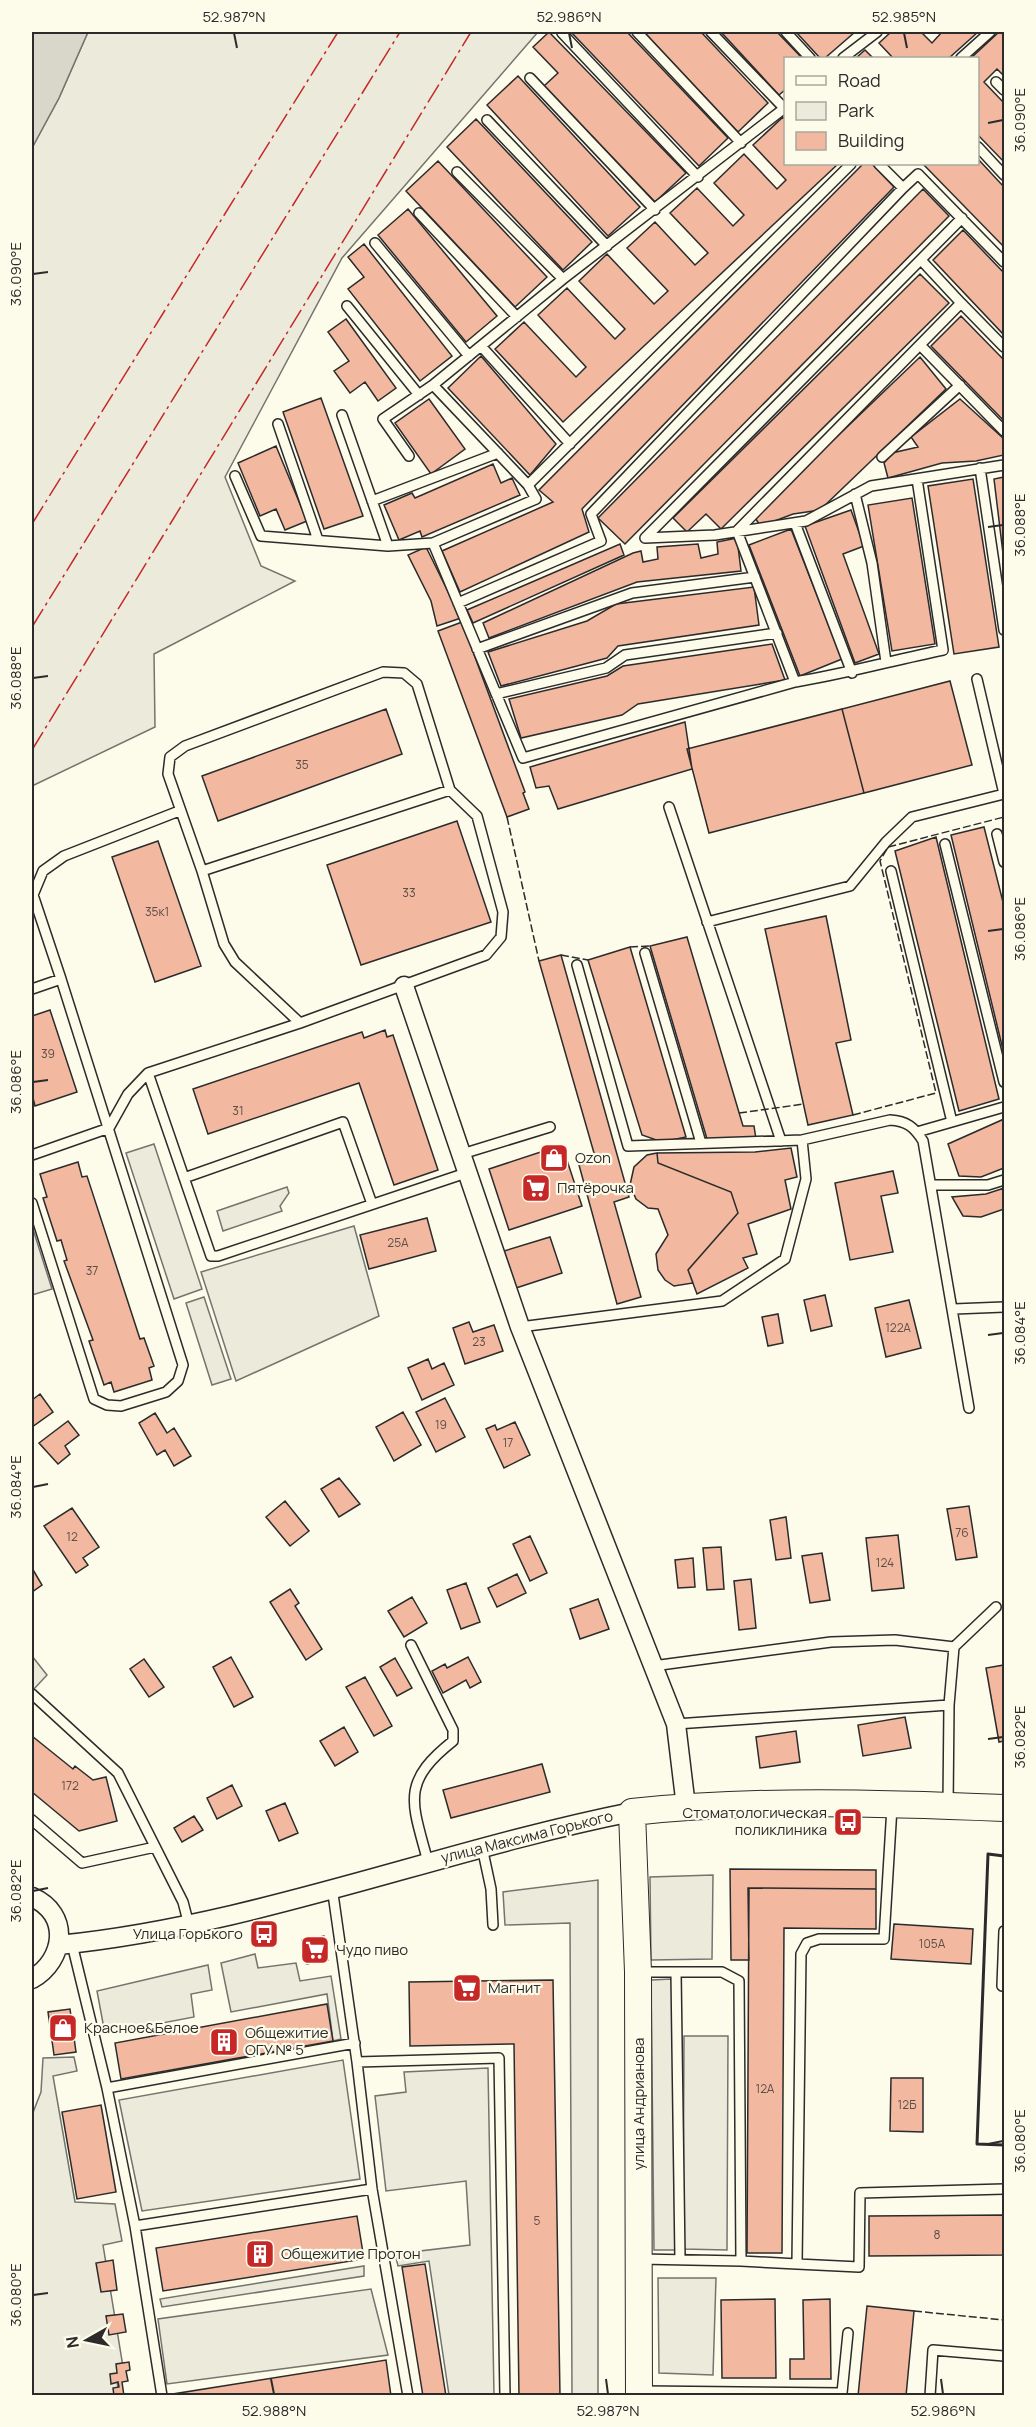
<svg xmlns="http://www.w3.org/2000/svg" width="1036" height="2427" font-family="Manrope,sans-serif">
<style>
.green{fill:#ecebdb;stroke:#74746e;stroke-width:1.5}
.parking{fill:#eceadb;stroke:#74746e;stroke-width:1.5}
.water{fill:#d8d7c9;stroke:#74746e;stroke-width:1.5}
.building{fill:#f2b8a0;stroke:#2b2b2b;stroke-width:1.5}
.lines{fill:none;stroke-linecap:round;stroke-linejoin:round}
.lane-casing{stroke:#2b2b2b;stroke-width:12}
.street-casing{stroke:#2b2b2b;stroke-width:21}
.secondary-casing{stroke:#2b2b2b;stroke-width:28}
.lane{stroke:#fdfbea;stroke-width:9}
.street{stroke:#fdfbea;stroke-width:18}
.secondary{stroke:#fdfbea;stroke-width:26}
.fence{stroke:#2b2b2b;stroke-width:1.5;stroke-dasharray:8 3;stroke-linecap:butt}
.wall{stroke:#2b2b2b;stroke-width:3}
.power{stroke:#c62828;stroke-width:1.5;stroke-dasharray:21 4.5 3 4.5;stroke-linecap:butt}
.ticks{fill:none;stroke:#2b2b2b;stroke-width:2}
.labels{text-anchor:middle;stroke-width:4.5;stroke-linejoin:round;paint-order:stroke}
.number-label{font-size:12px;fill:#5d4e48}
.poi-label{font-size:15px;fill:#2b2b2b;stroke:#fdfbea;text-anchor:start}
.street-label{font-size:15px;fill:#2b2b2b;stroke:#fdfbea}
.neatline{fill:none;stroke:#2b2b2b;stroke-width:2}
.ticks-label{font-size:15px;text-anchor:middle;fill:#2b2b2b}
</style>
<rect width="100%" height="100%" fill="#fdfbea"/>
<path class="green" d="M88 32H538L342 258 225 477 261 566 295 581 154 654 155 727 32 786V148L59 98Z
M287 1187 289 1193 280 1206 282 1211 223 1231 217 1211Z
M204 1297 231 1379 212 1385 186 1303Z
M32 1656 47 1675 34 1689 32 1687Z
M713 1875 712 1959 651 1960 650 1877Z
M598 1880V2395H572L570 1923 505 1925 503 1892Z
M255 1954 258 1968 296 1963 300 1981 331 1976 341 2039 333 2041 327 1994 231 2012 221 1963Z
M208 1965 212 1990 191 1994 194 2017 105 2034 97 1991Z
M672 1979 676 2250H654L651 1980Z
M684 2036H728L727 2250 683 2249Z
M74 2057 77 2071 53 2076 75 2202 115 2204 122 2241 103 2245 125 2379 117 2381 119 2395 32 2396V2115L41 2092 43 2058Z
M343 2060 360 2179 142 2211 119 2100Z
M488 2068 494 2395H449L429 2261 398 2266 395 2254 470 2245 466 2181 386 2191 375 2096 406 2092 404 2072Z
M364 2266V2276L162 2307 160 2299Z
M658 2278H716L713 2375 659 2373Z
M371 2289 388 2355 167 2384 158 2319Z"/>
<path class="parking" d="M154 1144 202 1289 174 1299 126 1153Z
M32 1226 52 1289 32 1295Z
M354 1226 379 1316 236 1381 201 1272Z"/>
<path class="water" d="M32 32H88L59 98 32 148Z"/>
<path class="building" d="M549 32 686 173 655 202 544 86 558 73 533 47Z
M571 32H627L728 138 699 166Z
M644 32H701L768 103 738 132Z
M721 32H777L802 58H786V89L779 95Z
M796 32H855L825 58H820Z
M891 32H921L932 43 942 32H978L949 58H893L879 43Z
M999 32H1004V76L997 69 984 82 1004 103V162L978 135V58H971Z
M865 50 873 58H856Z
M518 76 640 207 608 236 487 105Z
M783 117 786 120V164H838L563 422 495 349 524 322 576 377 586 367 538 315 567 288 615 339 625 329 579 281 607 254 654 304 668 291 627 248 655 222 695 265 708 253 670 213 697 188 733 226 744 215 714 183 744 154 777 189 786 180 753 145Z
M476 119 592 242 563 270 447 147Z
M978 159 1004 187V247L923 164H978Z
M438 161 547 277 515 307 406 191Z
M863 164H872L894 187 582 509 589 532 460 592 442 551 553 502 539 490Z
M923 189 949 216 625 544 598 518Z
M408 209 497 316 466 342 378 235Z
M963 230 1004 273V335L933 260Z
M364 244 452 356 420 381 348 289 364 277 348 257Z
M920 274 949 303 721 529 706 514 687 532 673 518Z
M961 316 1004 360V421L931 346Z
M346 319 396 388 378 401 365 382 350 393 334 371 349 361 328 332Z
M481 356 556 444 530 475 448 388Z
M920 357 946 389 820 510 793 514 772 522 759 524 754 516Z
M321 398 363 516 324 529 283 412Z
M429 399 465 449 431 474 395 423Z
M960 399 1004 439V455L976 461 942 463 888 478 884 463 892 453 918 447 911 437Z
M276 446 307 521 285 530 276 509 260 516 238 463Z
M493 464 501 483 512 478 520 495 422 537 420 531 399 540 384 505 412 493 415 498Z
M1004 477V562L994 479Z
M973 479 999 647 954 654 928 486Z
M912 498 935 644 892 651 868 505Z
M851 510 864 546 843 554 879 654 855 663 805 526Z
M791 529 842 659 800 676 749 545Z
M737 538 741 571 637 582 489 638 483 623 633 553 641 551 643 562 658 559 657 547 698 544 701 558 718 554 717 542Z
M620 544 624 555 473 623 467 610Z
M426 547 461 618 437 626 431 601 408 555Z
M754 587 759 625 618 646 607 658 501 686 488 652 587 621 616 604Z
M462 622 525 792 523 793 529 809 507 817 438 631Z
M772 644 785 680 638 704 622 715 521 738 509 699 607 676 623 666Z
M950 681 972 765 864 793 842 709Z
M386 709 402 754 218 821 202 776Z
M842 709 864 793 709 833 687 749Z
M685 722 692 769 558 809 549 786 536 788 530 767Z
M457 821 491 922 361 965 327 865Z
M984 827 1004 906V1054L951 835Z
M936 837 999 1099 959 1111 895 851Z
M158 841 201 966 155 982 112 857Z
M826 916 851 1040 836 1043 853 1115 808 1125 765 929Z
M687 937 743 1126H754L756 1139H707L650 946Z
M630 947 686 1137 662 1142 642 1135 588 960Z
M561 955 629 1197 614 1202 641 1297 617 1304 579 1165 596 1160 539 961Z
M50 1010 77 1092 35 1106 32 1094V1016Z
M385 1030 387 1037 393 1035 438 1170 394 1185 359 1083 208 1134 193 1089 362 1032 364 1038Z
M1004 1119V1168L981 1177 959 1176 948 1144Z
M562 1145 582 1206 509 1230 489 1169Z
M791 1148 797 1177 785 1180 791 1209 748 1224 757 1254 743 1258 748 1268 697 1294 688 1270 738 1213 731 1192 658 1163 657 1153 755 1152Z
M657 1153 658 1163 731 1192 738 1213 688 1270 693 1283 674 1286 665 1280 658 1270 656 1254 668 1235 658 1209 648 1208 636 1199 630 1185 634 1167 647 1155Z
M78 1162 82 1177 87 1176 140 1339 144 1338 154 1366 149 1368 152 1380 114 1392 111 1382 104 1385 89 1341 93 1340 64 1261 67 1260 61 1240 57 1241 43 1198 47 1197 40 1174Z
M893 1171 898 1193 881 1196 893 1252 850 1260 835 1183Z
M1004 1188V1209L981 1217 963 1216 952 1197 986 1194Z
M427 1218 436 1251 369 1269 360 1235Z
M550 1237 562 1273 516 1288 504 1251Z
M825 1295 832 1326 811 1331 804 1300Z
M909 1300 921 1348 886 1357 875 1308Z
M778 1314 783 1343 768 1346 762 1317Z
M469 1322 473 1332 494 1325 503 1351 465 1364 453 1328Z
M428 1359 432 1369 444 1363 454 1385 422 1400 408 1368Z
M40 1394 53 1412 32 1427V1400Z
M445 1398 465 1437 436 1452 416 1412Z
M403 1412 421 1445 394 1461 376 1427Z
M155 1413 167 1433 174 1428 191 1456 174 1466 165 1450 157 1455 139 1423Z
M68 1421 79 1435 65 1446 70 1454 58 1464 39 1443Z
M515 1422 530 1455 504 1468 486 1429 495 1425 497 1430Z
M339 1478 360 1504 339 1517 321 1489Z
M285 1501 309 1531 290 1546 266 1517Z
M969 1506 977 1557 956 1560 947 1509Z
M72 1508 99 1547 83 1558 88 1565 76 1573 44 1526Z
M786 1517 791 1558 776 1560 770 1520Z
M898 1535 904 1588 872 1591 866 1538Z
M530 1536 547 1573 530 1581 513 1544Z
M721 1547 724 1589 707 1590 703 1548Z
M822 1553 830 1600 810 1603 802 1556Z
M693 1558 695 1587 678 1588 675 1560Z
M32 1568 42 1585 32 1592Z
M517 1574 526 1593 497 1607 488 1588Z
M751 1579 756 1628 739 1630 734 1581Z
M466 1583 480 1622 461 1629 447 1590Z
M290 1589 299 1603 295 1606 322 1649 306 1660 270 1602Z
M412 1597 427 1623 404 1637 388 1611Z
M598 1599 609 1629 580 1639 570 1609Z
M231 1657 253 1697 234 1707 213 1667Z
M468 1657 481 1682 470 1688 466 1680 443 1693 432 1671 445 1664 447 1668Z
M395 1658 412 1688 397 1696 380 1667Z
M144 1659 164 1687 149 1697 130 1669Z
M1004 1665V1741L999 1742 986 1668Z
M365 1677 392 1726 374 1736 346 1687Z
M905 1717 911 1748 863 1756 858 1725Z
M344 1727 358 1752 335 1766 320 1741Z
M796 1731 800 1762 760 1768 756 1737Z
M32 1736 73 1769 75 1766 93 1780 106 1777 117 1821 79 1831 32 1792Z
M542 1764 550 1792 451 1818 443 1790Z
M232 1785 242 1806 217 1819 207 1798Z
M285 1803 298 1833 279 1841 266 1811Z
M194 1816 203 1830 182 1842 174 1828Z
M730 1869 876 1870V1889L748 1888 749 1960H731Z
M749 1888 876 1889V1929L784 1928 782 2253H747Z
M894 1924 973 1929 971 1964 891 1959Z
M324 1936 328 1960 307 1964 302 1940Z
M553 1980 560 2396H519L514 2044 410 2046 409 1982Z
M327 2004 333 2041 121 2079 115 2043Z
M70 2009 76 2052 54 2055 48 2012Z
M891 2078H923V2132L890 2131Z
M101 2105 116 2192 77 2199 62 2112Z
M1004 2215V2255L869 2256V2216Z
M357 2216 364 2259 163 2291 156 2248Z
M113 2260 117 2290 101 2292 96 2263Z
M425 2264 446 2396H423L402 2267Z
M775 2299 776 2378H722L721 2300Z
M830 2299 831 2379H790V2359H804L803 2300Z
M867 2306 914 2311 906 2396H858Z
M123 2314 126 2332 109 2335 106 2316Z
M386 2360 391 2396H173V2394Z
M129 2362 130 2370 126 2371 128 2381 122 2382 124 2396H114L113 2388 119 2387 118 2382 111 2384 110 2374 117 2373 116 2364Z"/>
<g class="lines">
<g class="lane-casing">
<path id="lane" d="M637 32 741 143
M711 32 784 108
M786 32 810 58
M562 33 698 177
M843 58 877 32
M961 58 990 32
M530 78 655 210
M996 82 1004 90
M487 120 607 246
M978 147 1004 175
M851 164 528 485 536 499 433 543 523 758 795 682 737 531 961 303 1004 347
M879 164 903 188 918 174 1004 262
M457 172 563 279
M419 213 517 317
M962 218 645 538 715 535 806 521 871 486 1004 465
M375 243 469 356
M921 260 961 303
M347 306 419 395
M920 345 1004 431
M481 346 570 444
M342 415 388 546
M278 424 318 540
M409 456 383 419 433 385
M882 457 960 385
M980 468 1004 630
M235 476 261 536 388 546 433 543
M528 485 433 385 563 279 786 107
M855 494 872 563 886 662
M372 501 498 453
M795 523 852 673
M458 603 601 541 591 514 903 188
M477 649 632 593 755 577
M383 672 404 673 417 684 450 790 202 871 168 774 170 757 185 746Z
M795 682C845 674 894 660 943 650L917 479
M496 694 606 668 625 655 777 633
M669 807 781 1141
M997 834 1004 862
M945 844 1004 1082
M202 871 224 944 235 962 300 1023
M891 871 952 1122
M707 922 850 886 886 842 912 817 1004 794 977 679
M645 953 701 1143
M61 979 33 895 43 871 64 856 179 811
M32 989 61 979 183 1365 178 1381 166 1392 121 1406 107 1405 94 1399 32 1203
M148 1073 211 1256H218L469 1172
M917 1132 1004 1107
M802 1140 890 1120C907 1121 914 1127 923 1141L969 1408
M462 1154 550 1127
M32 1155 109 1128 128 1094 148 1073 300 1023 486 955 501 937 503 912 477 816 450 790
M184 1178 343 1122 372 1204
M931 1185H988L1004 1180
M954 1309 1004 1307
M520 1327 722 1301 785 1259 806 1179 802 1140 628 1146 577 965
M411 1645 453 1730V1741C400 1783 412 1802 428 1862
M653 1666 831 1642 895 1640 954 1647
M32 1694 118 1773 183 1902 189 1925
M676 1724 949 1705
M948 1806 949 1705 954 1647 996 1607
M32 1820 82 1863 155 1847
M482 1847 491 1889 493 1925
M332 1887 357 2062 372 2189 408 2396
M1004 1931 1002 1986H1004
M72 1944 107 2088 135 2226 162 2396
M638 1972H722L739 1981 741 2261 640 2259
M676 1972 680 2259
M357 2062 499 2058 505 2396
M107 2088 355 2043
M135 2226 372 2189
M741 2261 797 2264 801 1954 807 1943 819 1939H884L892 1807
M797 2264 859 2267 860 2193 1004 2189
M642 2391 842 2393 848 2333
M930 2396 933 2350 1004 2356"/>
</g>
<g class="street-casing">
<path id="street" d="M404 986 520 1327 676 1724 686 1807
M32 1897C71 1914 65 1960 32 1979
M58 1945C252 1926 441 1850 632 1812"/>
</g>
<g class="secondary-casing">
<path id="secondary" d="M639 2396 638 1972 632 1812C752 1799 884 1803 1004 1808"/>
</g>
<use href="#lane" class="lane"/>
<use href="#street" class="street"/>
<use href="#secondary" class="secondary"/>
<path class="fence" d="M507 817 539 961
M630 947 650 946
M561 955 588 960
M739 1113 804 1104
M853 1115 936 1093 880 861 888 847 1004 817
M914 2311 1004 2320"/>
<path class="wall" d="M1004 1856 988 1854 977 2144 1004 2145"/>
<path class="power" d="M32 524 338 32
M32 627 400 32
M32 750 471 32"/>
</g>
<path class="ticks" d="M234 33 237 48M569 33 572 48M904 33 907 48M988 123 1003 120M33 274 48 272M988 527 1003 525M33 678 48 676M988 931 1003 929M33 1082 48 1080M988 1335 1003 1333M33 1487 48 1484M988 1739 1003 1737M33 1891 48 1888M988 2144 1003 2141M33 2295 48 2293M271 2379 274 2394M606 2379 608 2394M941 2379 943 2394"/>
<defs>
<g id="shop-square" transform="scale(1.5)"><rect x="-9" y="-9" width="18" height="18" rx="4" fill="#c62828" stroke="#fdfbea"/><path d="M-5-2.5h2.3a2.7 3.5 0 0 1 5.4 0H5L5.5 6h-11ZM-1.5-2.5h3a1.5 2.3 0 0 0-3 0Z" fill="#fff"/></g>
<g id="supermarket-square" transform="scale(1.5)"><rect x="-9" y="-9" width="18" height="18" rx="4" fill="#c62828" stroke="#fdfbea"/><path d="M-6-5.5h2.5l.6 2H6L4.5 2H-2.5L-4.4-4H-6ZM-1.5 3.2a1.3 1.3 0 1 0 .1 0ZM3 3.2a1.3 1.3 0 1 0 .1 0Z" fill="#fff"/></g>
<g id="bus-square" transform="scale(1.5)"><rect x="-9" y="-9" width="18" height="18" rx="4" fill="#c62828" stroke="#fdfbea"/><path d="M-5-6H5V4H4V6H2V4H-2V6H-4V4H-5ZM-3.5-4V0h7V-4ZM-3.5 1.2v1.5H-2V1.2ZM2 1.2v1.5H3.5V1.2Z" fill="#fff"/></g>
<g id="building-square" transform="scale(1.5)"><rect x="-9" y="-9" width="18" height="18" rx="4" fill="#c62828" stroke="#fdfbea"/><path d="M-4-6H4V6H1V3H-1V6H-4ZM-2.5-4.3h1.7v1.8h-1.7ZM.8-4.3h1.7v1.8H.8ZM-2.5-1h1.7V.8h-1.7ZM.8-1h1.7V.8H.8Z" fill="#fff"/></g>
</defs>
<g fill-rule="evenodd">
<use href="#shop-square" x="554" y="1158"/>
<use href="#supermarket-square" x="536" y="1188"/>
<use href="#bus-square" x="848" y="1822"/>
<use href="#bus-square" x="264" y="1934"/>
<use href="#supermarket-square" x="315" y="1950"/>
<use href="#supermarket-square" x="467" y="1988"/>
<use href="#shop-square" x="63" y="2028"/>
<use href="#building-square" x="224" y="2042"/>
<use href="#building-square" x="260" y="2254"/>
</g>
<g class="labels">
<g class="number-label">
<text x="302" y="769">35</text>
<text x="409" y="897">33</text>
<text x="157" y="916">35к1</text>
<text x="48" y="1058">39</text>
<text x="238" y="1115">31</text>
<text x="398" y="1247">25А</text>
<text x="92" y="1275">37</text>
<text x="898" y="1332">122А</text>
<text x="479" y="1346">23</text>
<text x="441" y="1429">19</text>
<text x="508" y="1447">17</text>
<text x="962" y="1537">76</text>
<text x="72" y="1541">12</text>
<text x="885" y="1567">124</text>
<text x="70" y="1790">172</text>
<text x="932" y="1948">105А</text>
<text x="765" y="2093">12А</text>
<text x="907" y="2109">12Б</text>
<text x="537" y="2225">5</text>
<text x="937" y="2239">8</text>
</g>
<g class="poi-label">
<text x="575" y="1163">Ozon</text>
<text x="557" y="1193">Пятёрочка</text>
<text x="827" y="1818" text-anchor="end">Стоматологическая<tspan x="827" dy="17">поликлиника</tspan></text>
<text x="243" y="1939" text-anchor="end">Улица Горького</text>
<text x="336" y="1955">Чудо пиво</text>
<text x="488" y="1993">Магнит</text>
<text x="84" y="2033">Красное&amp;Белое</text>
<text x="245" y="2038">Общежитие<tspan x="245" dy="17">ОГУ № 5</tspan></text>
<text x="281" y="2259">Общежитие Протон</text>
</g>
<g class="street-label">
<text transform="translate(527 1837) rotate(-14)" y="5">улица Максима Горького</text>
<text transform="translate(639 2104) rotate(-90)" y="5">улица Андрианова</text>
</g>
</g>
<rect width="1036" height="2427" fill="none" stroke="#fdfbea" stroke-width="66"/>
<rect x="784" y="57" width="195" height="108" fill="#fdfbea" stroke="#a9a89e" stroke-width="1.5"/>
<rect x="796" y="76" width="30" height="9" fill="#fdfbea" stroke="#a9a89e" stroke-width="1.5"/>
<text x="838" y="87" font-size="18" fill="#2b2b2b">Road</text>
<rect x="796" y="102" width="30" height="18" fill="#ecebdb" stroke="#a9a89e" stroke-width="1.5"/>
<text x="838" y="117" font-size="18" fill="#2b2b2b">Park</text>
<rect x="796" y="132" width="30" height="18" fill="#f2b8a0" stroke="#a9a89e" stroke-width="1.5"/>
<text x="838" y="147" font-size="18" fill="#2b2b2b">Building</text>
<g transform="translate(87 2340) rotate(261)" stroke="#fdfbea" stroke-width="4.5" paint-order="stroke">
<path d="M0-4.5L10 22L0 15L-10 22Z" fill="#2b2b2b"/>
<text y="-9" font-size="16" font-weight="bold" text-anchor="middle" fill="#2b2b2b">N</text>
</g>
<rect x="33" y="33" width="970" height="2361" class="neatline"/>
<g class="ticks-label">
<text x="234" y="22">52.987°N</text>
<text x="569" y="22">52.986°N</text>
<text x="904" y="22">52.985°N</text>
<text transform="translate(1020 120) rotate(-90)" y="5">36.090°E</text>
<text transform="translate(16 274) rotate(-90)" y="5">36.090°E</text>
<text transform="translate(1020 525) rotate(-90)" y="5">36.088°E</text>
<text transform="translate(16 678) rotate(-90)" y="5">36.088°E</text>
<text transform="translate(1020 929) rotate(-90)" y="5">36.086°E</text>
<text transform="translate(16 1082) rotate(-90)" y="5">36.086°E</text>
<text transform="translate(1020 1333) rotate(-90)" y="5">36.084°E</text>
<text transform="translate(16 1487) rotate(-90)" y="5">36.084°E</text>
<text transform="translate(1020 1737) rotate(-90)" y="5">36.082°E</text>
<text transform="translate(16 1891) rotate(-90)" y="5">36.082°E</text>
<text transform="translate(1020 2141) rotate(-90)" y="5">36.080°E</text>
<text transform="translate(16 2295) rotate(-90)" y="5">36.080°E</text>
<text x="274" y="2416">52.988°N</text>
<text x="608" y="2416">52.987°N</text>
<text x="943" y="2416">52.986°N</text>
</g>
</svg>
